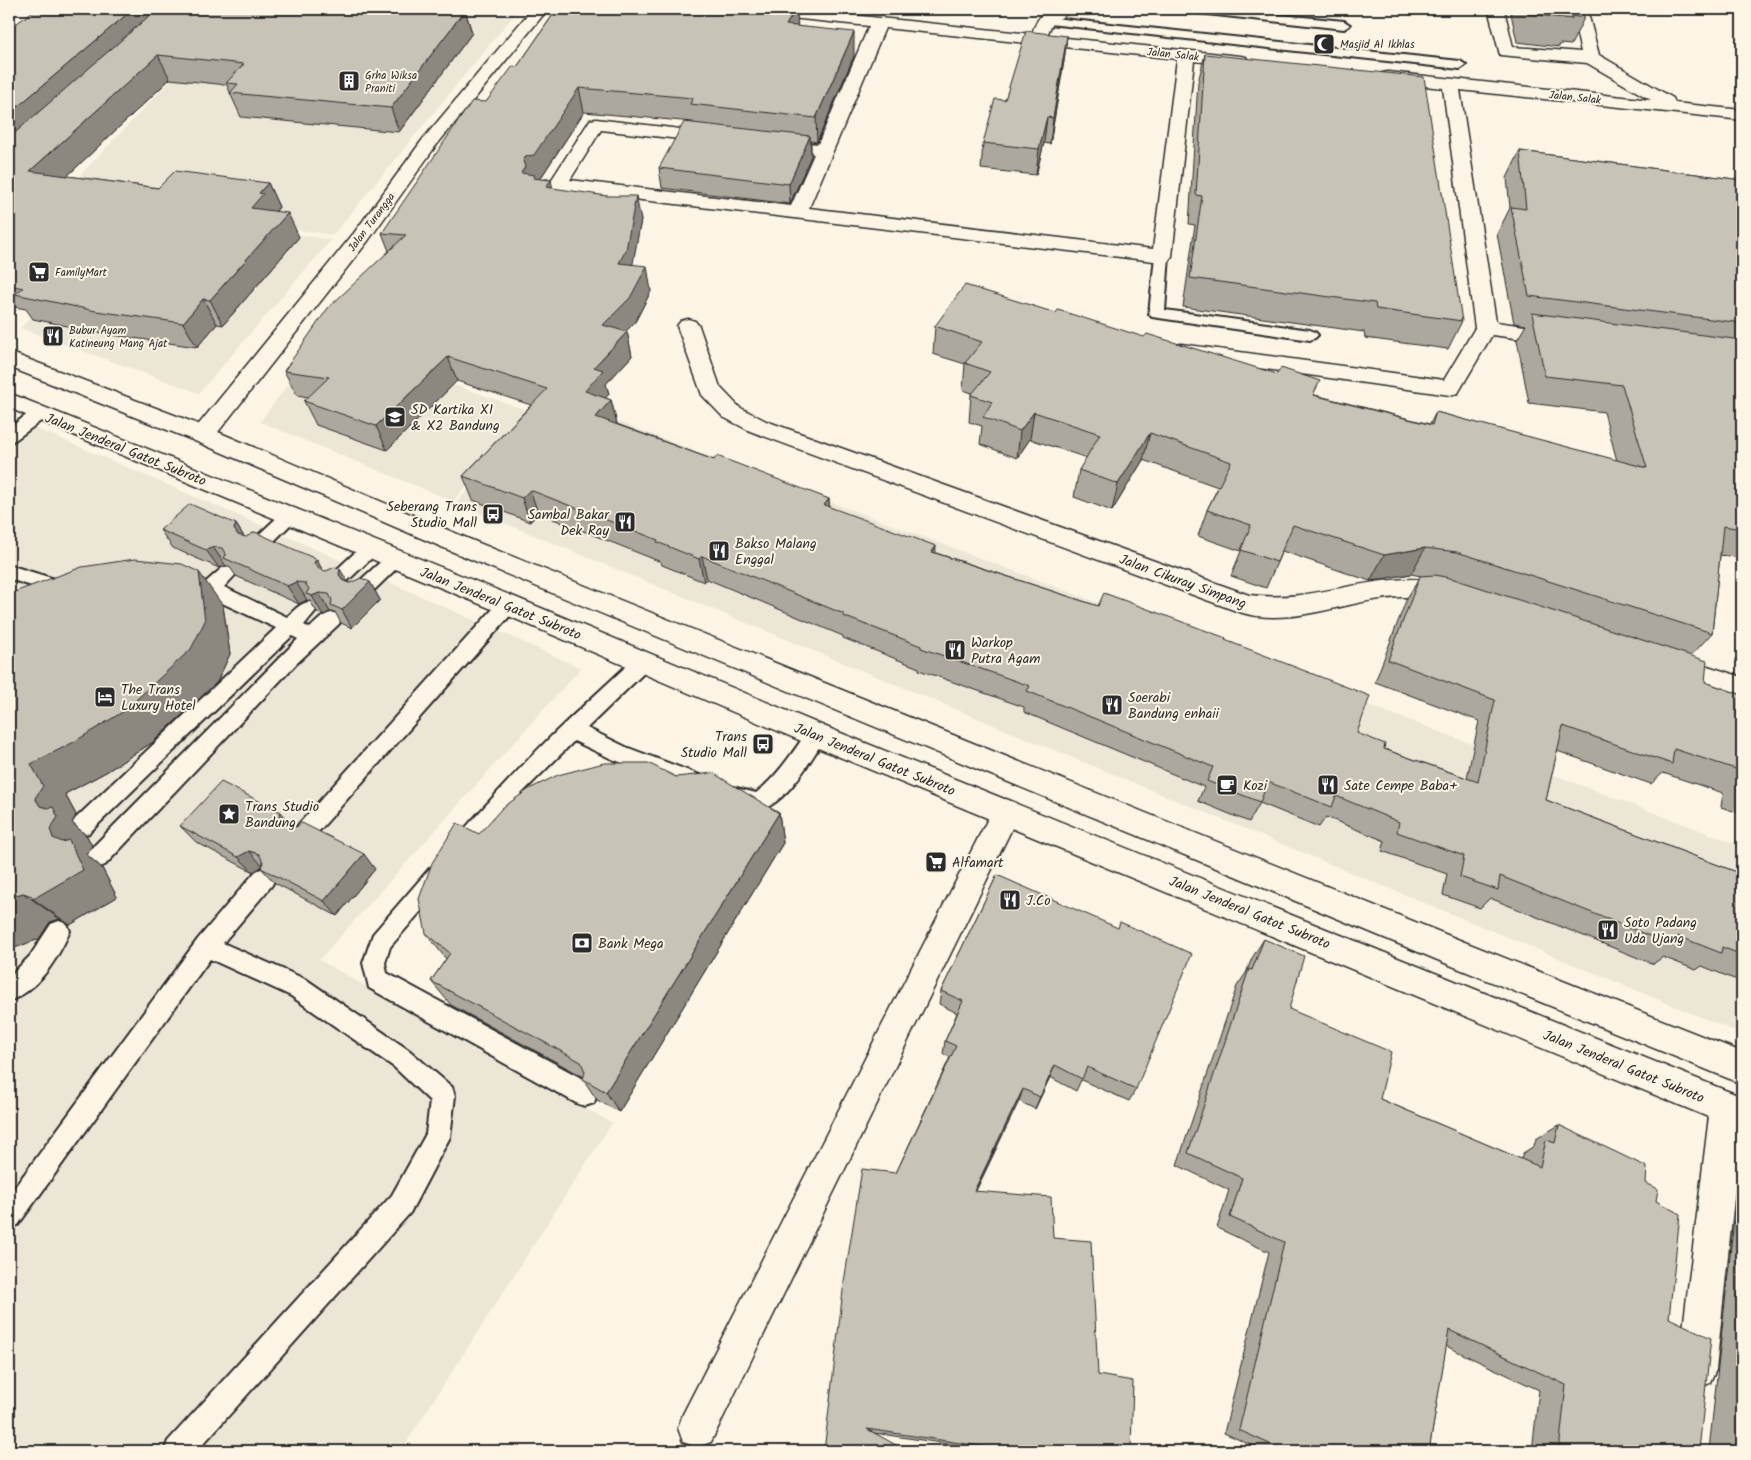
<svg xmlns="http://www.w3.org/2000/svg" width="1751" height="1460" font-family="Kalam,sans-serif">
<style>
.built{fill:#ece6d7}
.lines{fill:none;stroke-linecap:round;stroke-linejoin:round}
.service-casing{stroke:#2b2b2b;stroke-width:4}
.minor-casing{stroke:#2b2b2b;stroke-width:3}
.secondary-casing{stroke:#2b2b2b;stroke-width:3}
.primary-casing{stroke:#2b2b2b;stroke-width:3}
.service{fill:#fcf5e5;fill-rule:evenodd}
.minor{fill:#fcf5e5;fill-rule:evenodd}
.secondary{fill:#fcf5e5;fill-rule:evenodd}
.primary{fill:#fcf5e5;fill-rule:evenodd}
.wall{fill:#aca89d;stroke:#2b2b2b}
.shaded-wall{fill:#8c8880;stroke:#2b2b2b}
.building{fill:#c8c3b7;stroke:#2b2b2b}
.labels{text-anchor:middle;stroke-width:4;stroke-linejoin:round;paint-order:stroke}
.far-poi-label{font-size:11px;fill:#2b2b2b;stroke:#fcf5e5;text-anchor:start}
.far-street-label{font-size:11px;fill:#2b2b2b;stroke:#fcf5e5}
.poi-label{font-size:14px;fill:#2b2b2b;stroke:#fcf5e5;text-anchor:start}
.street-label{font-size:14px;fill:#2b2b2b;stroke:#fcf5e5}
</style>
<rect width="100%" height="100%" fill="#fcf5e5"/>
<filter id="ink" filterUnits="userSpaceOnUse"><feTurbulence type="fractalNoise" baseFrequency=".02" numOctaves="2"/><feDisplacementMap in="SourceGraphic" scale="10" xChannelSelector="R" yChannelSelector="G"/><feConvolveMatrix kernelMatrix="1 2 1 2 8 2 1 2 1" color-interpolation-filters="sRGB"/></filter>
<g filter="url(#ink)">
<path class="built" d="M239 9H519L333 235 62 194Z
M46 194 331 240 199 393 20 328 100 253 9 235Z
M322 339 532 412 453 501 260 422Z
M553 397 1742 846V1034L456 503Z
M9 418 52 435 295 540 581 668 319 960 612 1123 401 1451H9Z"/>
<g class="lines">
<g class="service-casing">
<path id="service" d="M1182 9H1220L1344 21 1350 25 1344 29 1188 12Z
M1044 17 1460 61 1466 65 1460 69 1040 23 1038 21Z
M1162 252 1167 253 1169 256 1165 310 1310 330 1315 332 1318 335 1315 338 1310 340 1152 317 1149 314 1155 256 1157 253Z
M39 408 45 410 47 414 45 418 15 440 9 442V428L33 410Z
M290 509 296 511 299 515 296 519 263 552 257 554 251 552 248 547 251 542 284 511Z
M370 542 376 544 379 549 376 554 342 586 336 588 330 586 327 581 330 576 364 544Z
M394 553 400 555 403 560 400 565 367 597 360 599 353 597 351 592 353 587 388 555Z
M9 565 58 580 66 579 72 581 75 586 72 591 58 594 9 579Z
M228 566 234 568 237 573 224 587 287 617C296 609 303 599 316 603L318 608 304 625 310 628C319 620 326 610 339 614L341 619 339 624 297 663 105 865 97 868 89 865 86 858 89 851 298 639 292 636 89 833 82 835 75 833 71 826 75 819 276 628 207 596 179 591 176 586 179 581 185 579 206 582 222 568Z
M508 598 515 600 517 605 515 610 311 840 304 842 297 840 293 833 297 826 501 600Z
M643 654 650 657 653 662 650 667 587 728 626 747 713 780 716 786 713 792 706 795 699 792 612 759 574 741 515 800 466 859 458 862 450 859 447 852 450 845C487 804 523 763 563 725 587 702 612 680 636 657Z
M816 727 823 729 826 735 823 741C808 764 785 806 756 811 746 813 734 806 726 802L723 796 726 790 733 787 756 793C778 776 793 752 809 729Z
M438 865 446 868 449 875 446 882 390 947 385 963 387 973 594 1085 597 1094 594 1103 585 1106 576 1103 369 988 363 963 373 934 430 868Z
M264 868 272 871 275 878 272 885 223 943 307 980 410 1051 452 1087 455 1096 450 1137 410 1213 197 1451H164L168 1441 392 1195 426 1134 430 1101 394 1067 291 996 210 959 18 1225 9 1229V1195L198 939 256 871Z
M59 921 67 924 70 931C58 958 38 991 9 1001V977L30 956 51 924Z"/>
</g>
<g class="minor-casing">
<path id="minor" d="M744 9H795L1032 34C1039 11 1047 9 1070 9 1062 22 1054 15 1047 36L1240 56 1246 57 1248 61 1246 65 1240 66 1194 61 1172 256 1169 260 1162 262 558 190 540 192 533 190 531 186 533 182 552 179 590 120 596 119 714 133 720 134 723 138 720 142 714 143 601 130 570 180 791 206 814 154 774 149 768 148 765 144 768 140 774 139 818 144 869 26 752 14 746 12ZM885 28 1177 59 1153 249 809 208Z
M1488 9H1504L1513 47 1581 52 1571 9H1587L1599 55 1673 98 1675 103 1742 110V120L1460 90 1496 322 1567 332 1570 337 1567 342 1559 344 1492 335 1458 393 1450 395 1173 356 1170 351 1173 346 1181 344 1444 380 1475 328 1443 88 1388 82 1382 81 1379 77 1382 73 1388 72 1651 100 1587 63 1500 55Z
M688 319 695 321 699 326 720 387 739 407 766 421 1249 595C1266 597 1283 597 1300 595 1354 588 1405 569 1460 586L1464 593 1460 600C1448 604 1439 599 1426 598 1419 597 1410 597 1403 597 1349 598 1293 629 1239 612L750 431 723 417 702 395 677 326 681 321Z
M1670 654 1742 677V699L1661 672 1657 665 1661 658Z
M1006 799 1016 803 1020 812 711 1442 697 1447 683 1442 678 1428 683 1414 996 803Z
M1727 1091 1739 1096 1742 1104V1122L1716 1370 1710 1383 1697 1389 1684 1383 1678 1370 1710 1108 1715 1096Z"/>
</g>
<g class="secondary-casing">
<path id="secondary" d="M532 9H548L435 147 368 241 211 441 203 443 195 441 192 435 195 429 354 233 423 139Z"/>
</g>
<g class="primary-casing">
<path id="primary" d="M9 352 211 429 469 539 1462 941 1742 1052V1084L1440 961 451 551 195 441 9 367Z
M9 393 517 598 826 727 1742 1097V1131L806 743 499 612 9 408Z"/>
</g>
<use href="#service" class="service"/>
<use href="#minor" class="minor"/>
<use href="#secondary" class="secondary"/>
<use href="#primary" class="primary"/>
</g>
<path class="wall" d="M557 9H797V26L854 56 817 142 811 141V156L790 204 662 188 659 168 693 123V122L584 112 540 179 553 188 641 220 632 264 651 291 635 322 626 331 627 332 632 356 606 384 609 394 605 398 611 400 617 424 714 460 829 499V507L936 553 1098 606 1225 640 1357 733 1384 749 1467 778 1479 721 1375 682 1407 598 1421 576 1411 574 1370 581 1282 551 1266 588 1231 576 1241 551 1198 536 1207 510 1218 487 1143 460 1112 511 1074 497 1079 470 1087 458 1030 439 1017 458 980 444 982 426 969 422 971 395 972 393 963 390 965 364 933 354 935 326 1315 395 1430 424 1436 412 1617 461 1604 412 1529 403 1517 340 1526 325 1514 323 1497 234 1510 208 1507 178 1520 151 1742 180V558L1720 555 1712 633 1691 656 1705 682 1742 695V814L1721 807 1723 793 1663 773 1651 784 1557 751 1546 800 1742 874V974L1734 979 1702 966 1696 970 1663 957 1653 964 1490 898 1480 908 1443 895 1447 874 1382 851 1385 841 1326 817 1319 827 1260 803 1249 822 1198 801 1204 787 1024 712V707L919 670V668L843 638V636L707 579 704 582 662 565 661 562 538 513 530 522 473 500 463 476 531 405 457 381 387 450 316 425 304 401 308 397 297 395 284 371 389 251 382 233 486 102 517 67Z
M1510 9H1582L1584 18 1571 45 1560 44 1559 47 1517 42Z
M465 10 472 33 399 132 241 117 230 93V92L227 85 170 79 67 176 158 188 268 183 279 207 276 211 299 237 223 325 217 324 197 347 112 335 33 319 26 309 9 306V29Z
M1067 36 1064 61 1050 144 1044 143 1036 175 981 169 983 143 1005 100Z
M1205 54 1462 321 1448 349 1365 338 1364 332 1183 307 1195 225 1189 224 1198 82Z
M236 524 244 537 316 559 323 571 348 582 350 583 370 582 380 600 352 628 341 623 335 612H330L323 615 317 612 310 601 307 600 299 604 236 576 229 566H226L219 568 173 548 160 530Z
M9 594 223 606 230 654 217 682 153 742 106 772 65 794 76 815 72 823 87 836 92 846 86 854 102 868 117 897 70 925 63 920 60 919 50 922 39 939 9 950Z
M676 777 779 813 783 843 619 1112 597 1100 583 1079 584 1077 451 1005 431 981 446 959 426 933 479 834Z
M180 826 294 828 375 869 337 916 275 883 261 868 253 872 196 842Z
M997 875 1136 1089 1129 1101 1081 1080 1076 1091 1050 1077 1035 1109 1019 1101 976 1191 1053 1238 1098 1375 1131 1451H995L874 1433 824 1451 896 1173 950 1057 943 1054 945 1041 957 1013 939 1004 941 991Z
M1264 939 1289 1009 1380 1099 1521 1159 1523 1153 1534 1146 1536 1139 1559 1125 1646 1183 1656 1201 1669 1318 1699 1450H1709L1735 1210 1742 1207V1451H1532L1539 1390 1446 1346 1429 1451H1264L1224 1433 1269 1252 1217 1228 1229 1190 1177 1165 1237 986 1246 973 1252 958Z"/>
<path class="shaded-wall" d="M133 9H171L9 152V114Z
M796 9H797L798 31 786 25Z
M465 10 472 33 399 132 391 108Z
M854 32V56L817 142 816 118Z
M1067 36 1064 61 1050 144 1053 118Z
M158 55 170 79 46 196 30 171Z
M579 88 584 112 532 191 521 173 523 161Z
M1047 117 1044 143 1036 175 1039 149Z
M810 136 811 156 790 204 789 184Z
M551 180 556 204 546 187Z
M268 183 279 207 273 215 251 208 259 193Z
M636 196 641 220 631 274 619 263Z
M288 213 299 237 223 325 210 300Z
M647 266 651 291 635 322 609 349 603 325Z
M203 299 217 324 197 347 183 323Z
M627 332 632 356 606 384 609 394 591 415 585 391 594 367Z
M448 357 457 381 387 450 376 426Z
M611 400 617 424 602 441 596 417Z
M1034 412 1030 439 1017 458 1020 431Z
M1150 433 1143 460 1112 511 1118 484Z
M9 438 13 443 9 446Z
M530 490 538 513 530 522 522 498Z
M829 499 830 523 824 505Z
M236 524 248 543 246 548 234 529Z
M936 546 935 569 932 552Z
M213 547 226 566 219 568 206 550Z
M1425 548 1411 574 1370 581 1384 555Z
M702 556 707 579 704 582 699 559Z
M316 559 327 577 325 582 314 564Z
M340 569 351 587 349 593 339 574Z
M199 572 223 606 230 654 217 682 153 742 106 772 65 794 76 815 72 823 87 836 92 846 86 854 102 868 117 897 70 925 33 899 53 838 40 806 35 798 31 764Z
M296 582 307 600 299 604 287 586Z
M370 582 380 600 352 628 342 610Z
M319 593 330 612 323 615 312 596Z
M281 812 294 827 296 842 283 826 278 818Z
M779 813 783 843 619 1112 606 1092Z
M249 851 263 866 253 872 238 857Z
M364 854 375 869 337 916 324 901Z
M23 893 60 919 50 922 39 939 9 950V902L13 896Z
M1055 1065 1050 1077 1035 1109 1040 1097Z
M1023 1089 1019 1101 971 1200 974 1191Z"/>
<path class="building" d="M36 9H133L9 114V29Z
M157 9H456L465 10 391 108 230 93 238 84 226 83 244 64 158 55 30 171 158 188 175 171 268 183 259 193 263 194 251 208 288 213 210 300 203 299 183 323 96 311 15 294 23 288 9 285V138Z
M557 9H796L786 25 854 32 816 118 690 104 693 98 579 88 534 155 526 156 523 161 525 167 521 173 535 175 533 178 551 180 546 187 607 196H636L626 250 619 263 647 266 630 298 603 325 627 332 594 367 603 370 585 391 611 400 596 417 714 460 717 456 829 499 824 505 936 546 932 552 1098 606 1104 593 1226 638 1225 640 1370 696 1357 733 1385 744 1384 749 1478 782 1495 700 1388 660 1420 576 1435 575 1454 579 1707 661 1705 682 1742 695V771L1674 749 1672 764 1563 726 1546 800 1742 874V955L1722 947 1721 953 1678 936 1677 947 1500 876 1498 890 1460 877 1464 856 1397 832 1399 822 1336 796 1332 807 1268 782 1260 802 1207 781 1213 767 1027 691 1030 686 921 648V646L843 616 844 614 702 556 699 559 657 542 658 540 530 490 522 498 463 476 547 389 448 357 376 426 304 401 329 377 284 371 328 308 406 235 382 233 472 101 486 102 513 66 517 67Z
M1528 9H1582L1584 18 1571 16 1572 19 1529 14Z
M1026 31 1067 36 1053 118 1047 117 1039 149 983 143 995 99 1005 100Z
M1205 54 1424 77 1462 321 1376 309 1375 303 1190 278 1202 196 1196 195Z
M684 122 810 136 789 184 659 168Z
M1520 151 1742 180V323L1529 296 1511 207 1526 209Z
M965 285 1056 313 1058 310 1144 337 1147 334 1277 374 1281 368 1320 381 1313 395 1432 425 1436 412 1647 468 1622 385 1545 376 1532 313 1742 340V529L1723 526 1712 633 1457 552 1425 548 1384 555 1293 525 1277 562 1241 550 1251 525 1207 510 1231 462 1150 433 1118 484 1079 470 1100 434 1034 412 1020 431 983 417 992 402 971 395 990 372 965 363 982 342 935 326Z
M190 504 236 524 234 529 238 535 246 537 255 532 316 559 314 564 319 569 326 571 335 567 340 569 339 574 342 580 350 583 361 578 370 582 342 610 331 605 332 600 329 594 319 593 312 596 306 594 309 589 305 583 296 582 287 586 224 558 226 555 222 548 213 547 206 550 160 530Z
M135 559 182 564 199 572 205 621 191 649 124 711 74 742 31 764 43 786 35 798 40 806 48 808 53 807 58 817 50 829 53 838 62 842 69 840 83 870 33 899 32 896 23 893 13 896 9 902V594L82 567Z
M604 763H648L676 777 713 773 779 813 606 1092 583 1079 585 1072 581 1062 431 981 450 953 426 933 419 899 432 863 457 823 479 834 502 808 529 789 558 775Z
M221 782 281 812 278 818 283 826 291 828 298 826 302 823 364 854 324 901 261 868 263 862 259 854 249 851 238 857 180 826Z
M997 875 1118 928 1120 922 1192 954 1136 1089 1087 1067 1082 1079 1055 1065 1040 1097 1023 1089 974 1191 1051 1197 1053 1238 1091 1241 1098 1375 1133 1381 1131 1451H1013L867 1429 907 1451H824L844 1282 862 1169 896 1173 956 1046 945 1041 963 1001 941 991Z
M1264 939 1304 956 1289 1009 1391 1052 1380 1099 1540 1167 1546 1140 1555 1143 1559 1125 1647 1167 1646 1183 1658 1189 1656 1201 1680 1214 1669 1318 1711 1338 1699 1450H1742V1451H1559L1566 1385 1449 1330 1429 1451H1285L1239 1430 1284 1242 1230 1217 1242 1178 1188 1153 1249 969 1252 970Z"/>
</g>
<defs>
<g id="mosque-square" transform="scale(1.125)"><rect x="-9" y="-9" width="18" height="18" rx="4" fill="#2b2b2b" stroke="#fcf5e5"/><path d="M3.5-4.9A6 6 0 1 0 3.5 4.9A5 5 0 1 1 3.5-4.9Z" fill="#fff"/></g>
<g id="building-square" transform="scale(1.125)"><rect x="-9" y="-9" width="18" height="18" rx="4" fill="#2b2b2b" stroke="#fcf5e5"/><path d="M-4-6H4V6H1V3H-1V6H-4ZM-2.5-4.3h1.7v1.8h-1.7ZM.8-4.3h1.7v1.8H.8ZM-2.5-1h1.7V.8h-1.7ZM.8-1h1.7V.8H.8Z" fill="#fff"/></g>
<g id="supermarket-square" transform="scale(1.125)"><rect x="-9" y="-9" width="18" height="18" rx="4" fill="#2b2b2b" stroke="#fcf5e5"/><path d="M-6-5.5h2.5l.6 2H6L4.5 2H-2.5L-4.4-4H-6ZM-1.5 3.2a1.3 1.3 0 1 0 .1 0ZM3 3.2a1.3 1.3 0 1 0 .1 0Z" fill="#fff"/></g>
<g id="restaurant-square" transform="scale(1.125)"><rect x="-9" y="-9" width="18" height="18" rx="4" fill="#2b2b2b" stroke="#fcf5e5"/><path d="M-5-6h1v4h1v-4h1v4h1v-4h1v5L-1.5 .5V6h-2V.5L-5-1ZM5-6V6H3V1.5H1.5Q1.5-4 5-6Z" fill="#fff"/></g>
<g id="school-square" transform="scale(1.125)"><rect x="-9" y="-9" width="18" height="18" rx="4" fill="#2b2b2b" stroke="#fcf5e5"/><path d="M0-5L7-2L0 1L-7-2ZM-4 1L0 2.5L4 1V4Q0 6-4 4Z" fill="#fff"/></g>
<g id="bus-square" transform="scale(1.125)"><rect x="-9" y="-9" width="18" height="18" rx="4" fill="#2b2b2b" stroke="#fcf5e5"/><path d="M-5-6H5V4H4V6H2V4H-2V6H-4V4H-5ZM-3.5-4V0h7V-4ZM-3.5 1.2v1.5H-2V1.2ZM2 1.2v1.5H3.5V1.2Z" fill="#fff"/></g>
<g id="hotel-square" transform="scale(1.125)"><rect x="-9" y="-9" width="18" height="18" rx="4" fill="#2b2b2b" stroke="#fcf5e5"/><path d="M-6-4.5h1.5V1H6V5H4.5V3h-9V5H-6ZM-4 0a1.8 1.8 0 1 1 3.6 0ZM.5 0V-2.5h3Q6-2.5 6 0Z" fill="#fff"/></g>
<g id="cafe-square" transform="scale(1.125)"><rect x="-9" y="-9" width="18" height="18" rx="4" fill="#2b2b2b" stroke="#fcf5e5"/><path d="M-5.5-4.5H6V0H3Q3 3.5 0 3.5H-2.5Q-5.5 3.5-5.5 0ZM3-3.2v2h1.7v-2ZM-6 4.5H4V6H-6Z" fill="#fff"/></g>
<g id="sight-square" transform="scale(1.125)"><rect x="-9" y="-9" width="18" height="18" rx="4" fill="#2b2b2b" stroke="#fcf5e5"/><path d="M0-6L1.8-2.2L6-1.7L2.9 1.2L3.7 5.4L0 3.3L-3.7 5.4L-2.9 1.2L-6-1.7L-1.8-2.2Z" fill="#fff"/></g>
<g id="bank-square" transform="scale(1.125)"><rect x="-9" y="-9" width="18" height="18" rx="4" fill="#2b2b2b" stroke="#fcf5e5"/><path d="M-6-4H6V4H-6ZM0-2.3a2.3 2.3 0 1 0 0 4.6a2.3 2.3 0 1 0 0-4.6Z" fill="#fff"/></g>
</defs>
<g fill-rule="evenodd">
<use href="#mosque-square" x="1324" y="44"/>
<use href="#building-square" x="349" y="81"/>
<use href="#supermarket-square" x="39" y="272"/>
<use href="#restaurant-square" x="53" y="336"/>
<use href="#school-square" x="395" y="417"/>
<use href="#bus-square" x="493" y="514"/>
<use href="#restaurant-square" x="625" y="522"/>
<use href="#restaurant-square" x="719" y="551"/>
<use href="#restaurant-square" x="955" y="650"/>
<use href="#hotel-square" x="105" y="697"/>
<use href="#restaurant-square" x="1112" y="705"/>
<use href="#bus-square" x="763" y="744"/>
<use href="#cafe-square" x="1227" y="785"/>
<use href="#restaurant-square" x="1328" y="785"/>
<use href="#sight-square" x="229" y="814"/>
<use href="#supermarket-square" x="936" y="862"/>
<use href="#restaurant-square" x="1010" y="900"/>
<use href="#restaurant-square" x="1608" y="930"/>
<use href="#bank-square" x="582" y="943"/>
</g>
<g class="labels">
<g class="far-poi-label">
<text x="1340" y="48">Masjid Al Ikhlas</text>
<text x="365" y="79">Grha Wiksa<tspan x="365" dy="13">Praniti</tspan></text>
<text x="55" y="276">FamilyMart</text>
<text x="69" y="334">Bubur Ayam<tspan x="69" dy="13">Katineung Mang Ajat</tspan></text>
</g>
<g class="far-street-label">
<text transform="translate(1173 54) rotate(6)" y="4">Jalan Salak</text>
<text transform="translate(1575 97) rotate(6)" y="4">Jalan Salak</text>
<text transform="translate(371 222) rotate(-53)" y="4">Jalan Turangga</text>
</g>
<g class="poi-label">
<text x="411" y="414">SD Kartika X1<tspan x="411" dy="16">&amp; X2 Bandung</tspan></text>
<text x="477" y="511" text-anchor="end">Seberang Trans<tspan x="477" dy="16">Studio Mall</tspan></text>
<text x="609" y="519" text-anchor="end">Sambal Bakar<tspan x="609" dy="16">Dek Ray</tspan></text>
<text x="735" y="548">Bakso Malang<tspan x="735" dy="16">Enggal</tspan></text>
<text x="971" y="647">Warkop<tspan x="971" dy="16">Putra Agam</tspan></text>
<text x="121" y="694">The Trans<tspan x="121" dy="16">Luxury Hotel</tspan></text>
<text x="1128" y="702">Soerabi<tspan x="1128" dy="16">Bandung enhaii</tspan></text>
<text x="747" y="741" text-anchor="end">Trans<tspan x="747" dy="16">Studio Mall</tspan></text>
<text x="1243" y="790">Kozi</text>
<text x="1344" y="790">Sate Cempe Baba+</text>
<text x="245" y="811">Trans Studio<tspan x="245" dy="16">Bandung</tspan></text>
<text x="952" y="867">Alfamart</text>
<text x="1026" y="905">J.Co</text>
<text x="1624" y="927">Soto Padang<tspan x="1624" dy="16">Uda Ujang</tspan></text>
<text x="598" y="948">Bank Mega</text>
</g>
<g class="street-label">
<text transform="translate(126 449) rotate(22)" y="5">Jalan Jenderal Gatot Subroto</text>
<text transform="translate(1183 581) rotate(20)" y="5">Jalan Cikuray Simpang</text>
<text transform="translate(501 603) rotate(22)" y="5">Jalan Jenderal Gatot Subroto</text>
<text transform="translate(875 759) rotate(22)" y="5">Jalan Jenderal Gatot Subroto</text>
<text transform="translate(1250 912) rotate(22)" y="5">Jalan Jenderal Gatot Subroto</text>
<text transform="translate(1624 1066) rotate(22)" y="5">Jalan Jenderal Gatot Subroto</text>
</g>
</g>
<rect width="1751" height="1460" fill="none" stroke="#fcf5e5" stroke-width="30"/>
<rect x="15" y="15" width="1721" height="1430" fill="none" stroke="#2b2b2b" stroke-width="2" filter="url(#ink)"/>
</svg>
